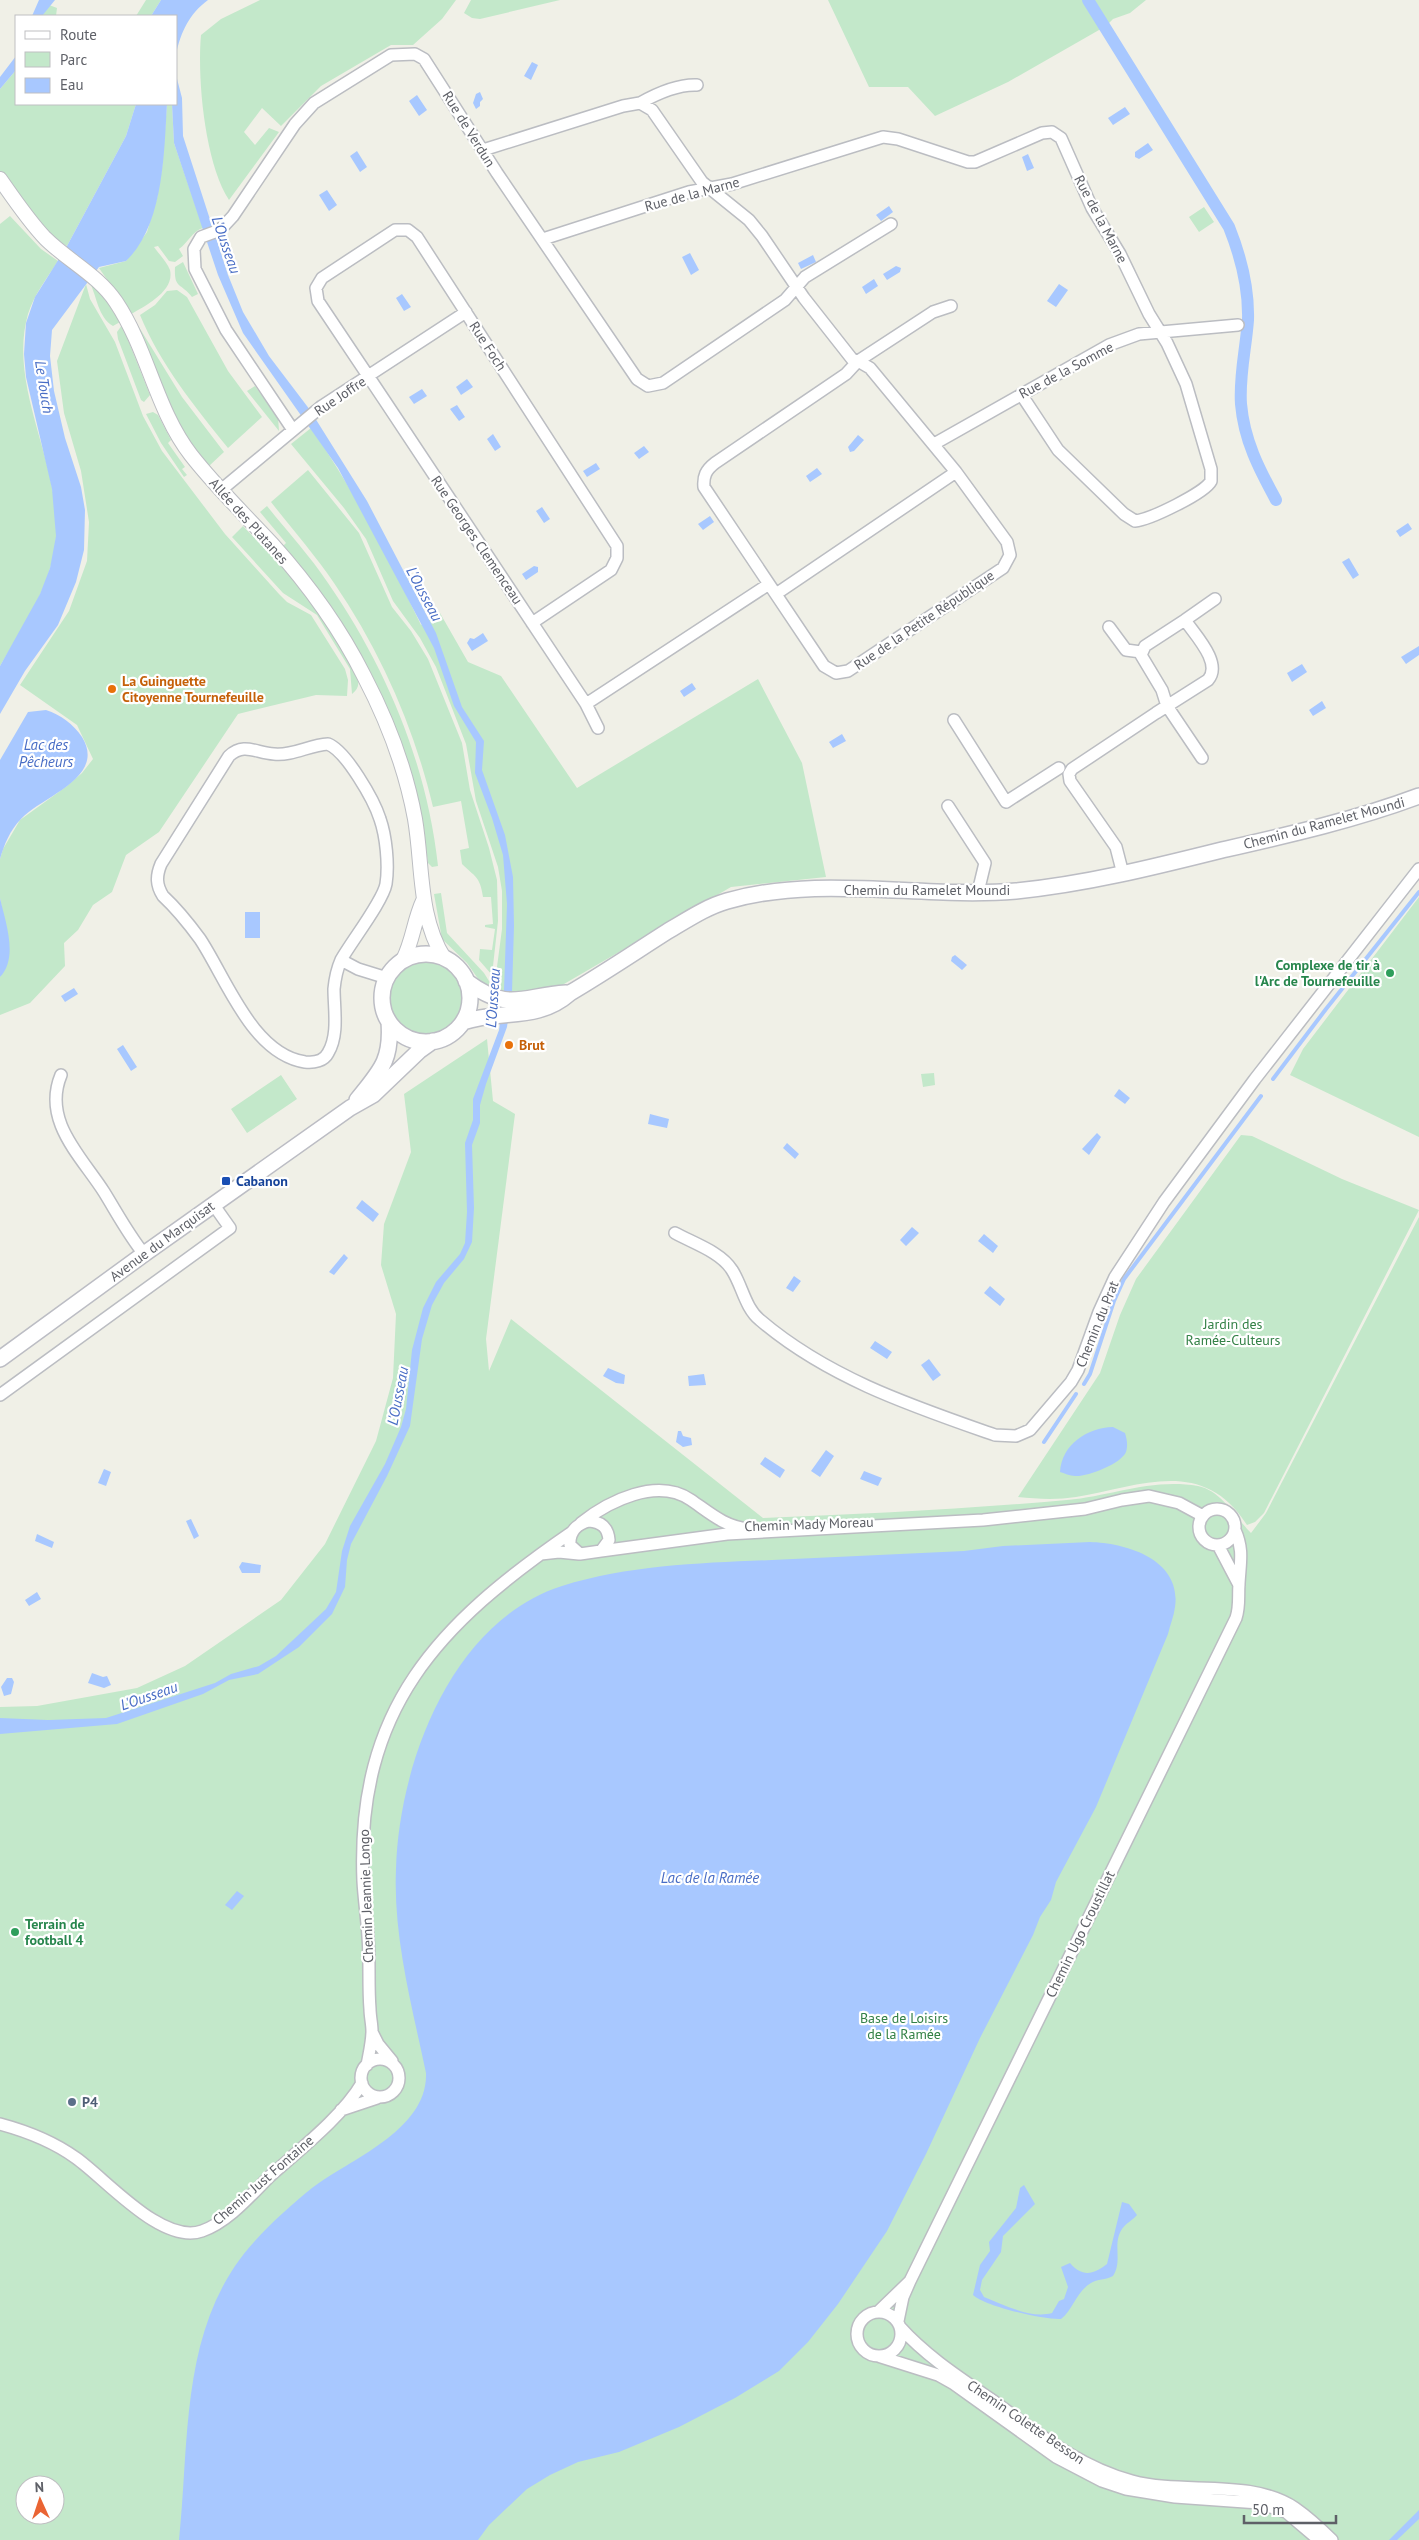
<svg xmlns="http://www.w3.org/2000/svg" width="1419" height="2540" font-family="'PT Sans',sans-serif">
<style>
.green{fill:#c3e8ca;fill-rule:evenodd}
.water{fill:#a8c8ff}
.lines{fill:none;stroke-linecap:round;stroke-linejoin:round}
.stream{stroke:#a8c8ff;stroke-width:4}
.canal{stroke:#a8c8ff;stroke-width:12}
.minor-casing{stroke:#bbbdc2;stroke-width:14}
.tertiary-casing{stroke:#bbbdc2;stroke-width:16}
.secondary-casing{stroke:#bcbdc4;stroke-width:18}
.minor{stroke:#fff;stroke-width:11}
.tertiary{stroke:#fff;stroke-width:14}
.secondary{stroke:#fff;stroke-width:15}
.food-dot{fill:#e8710a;stroke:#fff;stroke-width:2}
.leisure-dot{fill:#2e9e5b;stroke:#fff;stroke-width:2}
.transit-dot{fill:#1a4fb4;stroke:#fff;stroke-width:2}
.service-dot{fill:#5c6f8a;stroke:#fff;stroke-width:2}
.labels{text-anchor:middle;stroke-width:4.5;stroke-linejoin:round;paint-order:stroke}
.street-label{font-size:14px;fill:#5e6067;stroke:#fff}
.food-label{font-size:14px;font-weight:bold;fill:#c56008;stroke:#fff;text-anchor:start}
.leisure-label{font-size:14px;font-weight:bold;fill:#27864d;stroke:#fff;text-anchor:end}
.transit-label{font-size:14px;font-weight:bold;fill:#164399;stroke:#fff;text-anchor:start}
.park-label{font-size:14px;fill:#338146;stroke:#fff}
.service-label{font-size:14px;font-weight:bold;fill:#4e5e75;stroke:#fff;text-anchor:start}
.water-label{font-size:15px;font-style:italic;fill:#486dc5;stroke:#fff}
</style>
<rect width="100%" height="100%" fill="#f0f0e7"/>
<path class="green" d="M146 0H161L151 16H136Z
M260 0H456L442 19 413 45H391L321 86 281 126 262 108 244 132 255 145 269 128 279 132 229 200C205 163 197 79 201 35L221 19Z
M471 0H560L480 19 472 18 464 13Z
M828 0H1146L1130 13 1113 19 1106 26 1008 82 935 116 908 87H869Z
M49 5 57 8 56 16H42Z
M16 70V104H136L126 136 67 246 49 235 26 210 0 171V89Z
M167 104H172L174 143 203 228C192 231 188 243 179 249L183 256 175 262 169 261 158 246 154 247C159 254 167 262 170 270 175 291 145 306 131 314L99 268 126 261 147 232 157 198 162 168Z
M1204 207 1214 222 1199 232 1189 217Z
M10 216 41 249 58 261C47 278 34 295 28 314 7 387 62 465 56 538 52 585 23 627 0 666V224Z
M183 262 198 294 192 297C180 282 174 289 175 267Z
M90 283 103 296 120 322 113 326C98 317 97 297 90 283Z
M86 284 90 299 115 342 143 416 162 451 225 534 279 594 287 602 311 615 345 669 348 680 347 696 316 695 238 714 159 832 126 855 112 892 93 905 78 930 64 943 65 966 30 1003 0 1015V977L9 946 0 898V859L3 849 20 820 67 786 82 773 93 759 77 725 20 685 69 611 87 561 89 522 81 471 64 413 57 361Z
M177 290 187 297 228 371 262 417 228 448C195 407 160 364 140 315L155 305 167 291Z
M134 319 182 397 224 452 209 466 189 440 176 417Z
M122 325 150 395 144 402 141 400 118 339 117 332Z
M255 386 278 417 279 431 247 391Z
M153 412 158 415 171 440 168 443 185 467 182 469 187 475 184 477 161 443 146 414Z
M311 428C354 490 388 557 421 625L440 613 468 662 501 676 577 788 758 679 802 763 826 877 731 887 533 1002 512 992 502 991 495 982 502 929V891L498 867 476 801 466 744 436 667 420 638 393 601 366 539 344 508 291 444Z
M308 470 359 533 392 607 411 631 428 659 462 743 470 790 489 848 497 880 498 921 492 975 479 960 480 949 492 950 495 929 485 927V925L493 924 491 897H483C480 876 475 877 462 864L460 850 469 848 461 801 433 807C414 727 381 652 334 583 315 555 292 529 271 502Z
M267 506C287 531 310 556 328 583 386 667 427 764 438 866L432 867 428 863C413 735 363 643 283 546L286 543 260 512Z
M243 526C258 542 275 557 289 574 306 594 352 657 358 681 359 686 357 690 352 694L350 669 317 615 283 593 232 537Z
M441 893 447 933 484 973 489 981 491 988 481 983 467 963 442 939 434 894Z
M1419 897V1137L1290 1075 1303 1049Z
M390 998a36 36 0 1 1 72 0a36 36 0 1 1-72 0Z
M487 1039 493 1101 515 1114 486 1339 489 1371 511 1319 763 1518C865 1514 966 1509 1067 1500 1112 1496 1151 1478 1198 1486 1222 1491 1235 1517 1251 1533L1266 1513 1419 1217V2540H0V1707L37 1706 137 1688 185 1666 281 1600 325 1544 376 1441 393 1378 396 1314 381 1265 384 1224 411 1152 404 1094ZM25 2485H55V2515H25Z
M934 1073 935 1085 923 1087 921 1074Z
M281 1075 297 1099 247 1133 231 1109Z
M1241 1135 1252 1136 1342 1179 1419 1210 1264 1513 1255 1522 1247 1525C1203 1456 1141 1486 1076 1497 1057 1500 1037 1499 1018 1497L1100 1373 1120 1315 1136 1279Z"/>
<path class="water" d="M39 0H55L42 16H32Z
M161 0H208C189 14 181 32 176 54V16H151Z
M16 56V70L0 89V77Z
M532 62 538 65 531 80 524 76Z
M176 75 182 98 183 136 228 275 243 312 269 356 310 410 367 501 436 633 462 707 484 741 482 770 505 835 513 877 514 926 512 992 507 1027 486 1084 480 1105V1123L472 1145 474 1208 472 1242 464 1259 444 1283 432 1305 422 1339 410 1426 387 1476 351 1544 347 1560 345 1587 332 1614 299 1647 258 1674 229 1680 203 1694 117 1724 0 1734V1718L48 1720 106 1718 215 1683 231 1674 259 1666 276 1656 326 1609 336 1592 342 1551 350 1526 385 1464 401 1427 406 1409 412 1350 423 1308 436 1282 460 1254 465 1243 467 1212 465 1143 473 1120V1099L499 1030 504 990 507 904 503 855 492 818 475 773 476 742 454 706 434 648 338 468 243 333 218 275 174 143 172 104H176Z
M480 92 483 99 480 102V106L476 109 473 103 476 94Z
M417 95 427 110 419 116 409 101Z
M136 104H167C164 152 164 225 126 261L99 267 52 330 50 356 54 391 65 438 81 487 85 510 84 550 76 582 58 625 25 671 0 714V666L40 594 50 568 56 536 52 489 26 377 24 354 26 323 35 297 67 246 126 136Z
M1125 107 1130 114 1113 125 1108 118Z
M1148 143 1153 150 1139 159 1135 157V152Z
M357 151 367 167 360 172 350 156Z
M1028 154 1034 168 1027 171 1022 157Z
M327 190 337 205 329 211 319 195Z
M889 206 893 212 881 221 876 215Z
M690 253 699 270 691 275 682 257Z
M813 255 816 262 801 269 798 263Z
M896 266 901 268 900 272 887 280 883 274Z
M874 279 878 286 866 294 862 287Z
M1059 284 1068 290 1056 307 1047 301Z
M402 294 411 307 404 311 396 298Z
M467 379 473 387 461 395 456 387Z
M422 389 427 396 414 404 409 397Z
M457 405 465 417 459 421 450 409Z
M493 434 501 447 495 451 487 439Z
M858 435 864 440 854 451 850 452 848 447Z
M644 446 649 452 639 459 634 453Z
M596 463 600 469 587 477 583 471Z
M817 468 822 474 810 482 806 476Z
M542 507 550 519 544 523 536 511Z
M710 516 714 522 703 530 698 524Z
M1408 523 1412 529 1400 537 1396 531Z
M1349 558 1359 575 1353 579 1342 562Z
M534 566 538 567V572L526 580 522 574Z
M483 633 488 641 472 651 467 643 470 638 474 639Z
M1419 646V655L1406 664 1401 657Z
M1302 664 1307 672 1292 682 1287 673Z
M692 683 696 689 684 697 680 691Z
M1322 701 1326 708 1313 716 1309 710Z
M46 710C61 715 73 724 82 737 107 778 42 796 21 819 10 830 4 845 0 859V760L28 712Z
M842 734 846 741 833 748 829 742Z
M0 898C5 921 19 957 0 977Z
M245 912H260V938H245Z
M955 955 967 965 962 970 951 961 952 957Z
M74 988 78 994 65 1002 61 996Z
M123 1045 137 1067 131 1071 117 1049Z
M1119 1089 1130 1098 1125 1104 1114 1096Z
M650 1114 669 1119 667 1128 648 1124Z
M1097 1133 1101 1137 1089 1155 1082 1149Z
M787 1143 799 1154 795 1159 783 1148Z
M362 1200 379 1214 373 1222 356 1208Z
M912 1227 919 1233 906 1246 900 1240Z
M984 1234 998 1246 993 1253 978 1241Z
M344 1254 348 1258 334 1275 329 1272Z
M794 1276 801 1281 793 1292 786 1288Z
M990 1286 1005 1299 1000 1306 984 1293Z
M875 1341 892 1352 887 1359 870 1348Z
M929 1359 941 1375 933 1381 921 1365Z
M608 1368 625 1375 624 1384 616 1383 603 1376Z
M704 1374 706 1385 689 1386 688 1376Z
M1113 1427 1125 1433C1127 1440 1128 1445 1126 1452 1121 1464 1087 1477 1075 1476 1070 1476 1064 1473 1060 1472 1062 1444 1087 1428 1113 1427Z
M678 1431H681L683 1436 691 1438 692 1445 683 1447 676 1442Z
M826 1450 834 1456 820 1477 811 1471Z
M765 1457 785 1470 780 1478 760 1464Z
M104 1469 111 1472 106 1486 98 1483Z
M864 1471 882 1478 878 1486 860 1479Z
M191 1519 199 1536 194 1539 186 1521Z
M37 1534 54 1542 52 1548 35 1541Z
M1090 1542C1127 1543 1182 1560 1175 1607 1174 1616 1170 1625 1168 1634L1096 1807 1056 1882 1051 1900 1040 1917 1033 1935 980 2038 926 2154 887 2231 838 2304 808 2342 779 2371 735 2398 679 2427 619 2452 578 2462 550 2475 527 2489 489 2525 478 2540H179C189 2448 181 2346 235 2266 254 2238 286 2209 312 2188 350 2159 428 2130 426 2073 412 2006 393 1937 396 1869 399 1763 452 1621 562 1586 629 1565 702 1563 772 1560 836 1557 900 1554 964 1551L1003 1546Z
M242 1562 261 1565 260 1573H242L239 1567Z
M37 1592 41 1599 29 1606 25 1600Z
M92 1673 103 1677 107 1676 111 1685 104 1688 88 1683Z
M7 1678H12L14 1682 11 1694 4 1696 1 1687Z
M237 1891 244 1896 232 1910 225 1905Z
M1024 2185 1035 2204 1003 2236 1001 2252 982 2280 980 2290 984 2297C1004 2305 1031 2319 1052 2313L1059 2301 1064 2299 1068 2287 1061 2267 1070 2263C1082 2277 1093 2275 1107 2264L1122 2202 1129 2204 1137 2215C1133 2220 1126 2223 1122 2229 1112 2244 1123 2261 1113 2276 1106 2280 1097 2279 1091 2283 1076 2292 1073 2310 1061 2319 1044 2320 984 2306 973 2295L980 2265 990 2251 989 2242 1016 2208 1020 2188Z
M1419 2510V2519L1397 2540H1389Z"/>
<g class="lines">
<path class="stream" d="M1273 1079 1326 1009 1419 892
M1084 1384 1090 1374 1114 1301 1124 1279 1261 1096
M1044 1442 1076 1394"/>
<path class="canal" d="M1088 0 1229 227C1241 257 1249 288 1248 320 1246 348 1239 376 1241 404 1244 440 1259 469 1276 500"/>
<g class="minor-casing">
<path id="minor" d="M640 103C656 94 677 84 697 85
M483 150 623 106 640 103 652 110 702 182 749 220 762 236 804 298 852 359 858 361 933 312 951 306
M543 239 689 192 732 184 883 137 898 139 968 162H975L1042 133 1052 132 1061 138 1092 208 1120 254 1149 314 1167 343 1186 384 1211 469V481C1205 493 1149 520 1135 521L1124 514 1058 450 1021 394
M858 361 870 368 956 472 1007 542 1010 555 1003 568 848 671 836 673 824 666 704 487C703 476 706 470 715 463L846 374Z
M293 430 226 330 195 269 194 249 201 237 220 230 233 216 295 124 314 103 391 55 415 54 424 59 497 173 637 379 648 386 663 383 785 300 805 277 891 224
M934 444 1109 345 1139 334 1238 325
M221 490 322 406 466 312
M776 594 956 472
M1185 620 1215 599
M532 623 611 570 617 558V546L417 237 408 230H395L322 278 316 288 318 301C408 435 497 570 586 704L769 584
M1109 627 1126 650 1141 652
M586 704 598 728
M954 720 1006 802 1059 768
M328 744C346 751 374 800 380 819 386 836 389 865 386 884 383 901 351 942 341 960 337 969 335 979 334 989 334 1009 339 1035 328 1053 324 1061 314 1063 305 1062 252 1054 226 978 200 939 189 924 177 909 163 896 156 885 156 876 161 864L229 756C244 742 256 753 274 754 293 756 309 745 328 744Z
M948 806 985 863 978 892
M1123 874 1116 847 1070 781 1069 774 1072 769 1156 713 1208 680C1223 663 1194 634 1185 620L1145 646 1141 655 1162 690 1167 706 1202 758
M341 960 358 969 387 978
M61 1075C42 1121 81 1156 104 1192 117 1213 128 1234 144 1254
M675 1233C693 1243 721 1252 732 1270 742 1285 745 1308 760 1320 828 1378 912 1406 995 1435L1016 1436 1030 1430 1071 1382 1078 1370 1099 1312 1115 1277 1164 1202 1255 1079 1419 869
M0 1395 230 1228 213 1204
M1199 1527a18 18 0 1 1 36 0a18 18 0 1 1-36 0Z
M589 1521C602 1522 608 1528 609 1540L601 1551 580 1554 570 1545C569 1531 577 1524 589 1521Z
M581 1523C609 1501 657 1477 691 1500 710 1513 725 1527 749 1529
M1218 1545 1239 1585
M601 1551 727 1534 983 1520 1085 1509 1122 1500 1149 1496 1179 1503 1203 1516
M541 1554 559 1552 579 1554
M372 2032 378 2044 392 2061
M361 2078a19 19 0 1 1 38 0a19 19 0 1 1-38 0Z
M367 2065C369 2054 372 2042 372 2031 372 2024 370 2016 370 2009 368 1985 370 1961 368 1937 367 1918 364 1900 363 1881 356 1708 438 1624 572 1532
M341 2110 377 2098
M0 2124C26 2131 54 2142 76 2158 107 2180 162 2245 202 2231 228 2222 250 2196 269 2177 298 2151 343 2116 362 2083
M879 2311 909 2282
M857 2334a22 22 0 1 1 44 0a22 22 0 1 1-44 0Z
M898 2321 903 2297 910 2281 1236 1618C1240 1606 1238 1596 1239 1584 1240 1563 1244 1550 1235 1530
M900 2327C926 2356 960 2378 992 2400 1036 2432 1079 2467 1132 2481 1183 2495 1250 2478 1295 2508 1308 2517 1321 2529 1332 2540
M878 2356 938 2375 954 2384 1056 2457 1102 2481 1126 2489 1175 2497 1259 2503 1286 2512 1319 2540"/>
</g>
<g class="tertiary-casing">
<path id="tertiary" d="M0 179C14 199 28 220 45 238 68 261 98 275 116 302 148 350 156 410 191 455 216 487 245 515 272 544 308 584 340 628 364 676 387 720 406 770 415 819 423 866 418 916 444 958
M403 960C413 941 414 920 423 901"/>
</g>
<g class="secondary-casing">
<path id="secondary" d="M382 998a44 44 0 1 1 88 0a44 44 0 1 1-88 0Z
M466 981C509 1013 521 996 566 993
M463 1022C501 1009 537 1022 570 993 604 973 635 952 668 931 687 920 706 907 727 901 821 874 921 899 1016 891 1086 884 1154 867 1222 850 1288 835 1355 820 1419 796
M357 1100C380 1071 392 1061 389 1022
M0 1359 144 1254 350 1108 373 1095 419 1051 433 1041"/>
</g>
<use href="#minor" class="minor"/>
<use href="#tertiary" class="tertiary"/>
<use href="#secondary" class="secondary"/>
</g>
<g class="food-dot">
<circle cx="112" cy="689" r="5"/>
<circle cx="509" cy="1045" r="5"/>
</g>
<g class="leisure-dot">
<circle cx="1390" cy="973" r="5"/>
<circle cx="15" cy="1932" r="5"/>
</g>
<rect class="transit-dot" x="221" y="1176" width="10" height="10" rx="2.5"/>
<circle class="service-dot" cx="72" cy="2102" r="5"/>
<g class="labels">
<g class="street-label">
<text transform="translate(469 129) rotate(58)" y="5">Rue de Verdun</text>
<text transform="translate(692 194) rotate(-15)" y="5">Rue de la Marne</text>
<text transform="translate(1101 219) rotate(62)" y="5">Rue de la Marne</text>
<text transform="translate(488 346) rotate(57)" y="5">Rue Foch</text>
<text transform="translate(1066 370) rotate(-28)" y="5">Rue de la Somme</text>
<text transform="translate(340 396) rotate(-34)" y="5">Rue Joffre</text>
<text transform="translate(249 521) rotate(48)" y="5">Allée des Platanes</text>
<text transform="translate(477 540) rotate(56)" y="5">Rue Georges Clemenceau</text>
<text transform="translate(924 620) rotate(-34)" y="5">Rue de la Petite République</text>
<text transform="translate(1324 823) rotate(-15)" y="5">Chemin du Ramelet Moundi</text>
<text x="927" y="895">Chemin du Ramelet Moundi</text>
<text transform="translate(162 1241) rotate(-36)" y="5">Avenue du Marquisat</text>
<text transform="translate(1097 1324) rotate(-68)" y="5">Chemin du Prat</text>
<text transform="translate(809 1524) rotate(-2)" y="5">Chemin Mady Moreau</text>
<text transform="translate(366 1896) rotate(-92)" y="5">Chemin Jeannie Longo</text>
<text transform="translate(1080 1934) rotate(-64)" y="5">Chemin Ugo Croustillat</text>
<text transform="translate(263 2180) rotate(-41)" y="5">Chemin Just Fontaine</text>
<text transform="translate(1026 2422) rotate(34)" y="5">Chemin Colette Besson</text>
</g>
<g class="food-label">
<text x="122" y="686">La Guinguette<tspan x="122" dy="16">Citoyenne Tournefeuille</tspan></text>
<text x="519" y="1050">Brut</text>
</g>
<g class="leisure-label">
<text x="1380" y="970">Complexe de tir à<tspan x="1380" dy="16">l'Arc de Tournefeuille</tspan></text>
<text x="25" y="1929" text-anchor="start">Terrain de<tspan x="25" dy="16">football 4</tspan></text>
</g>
<g class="transit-label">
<text x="236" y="1186">Cabanon</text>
</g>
<g class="park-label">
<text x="1233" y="1329">Jardin des<tspan x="1233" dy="16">Ramée-Culteurs</tspan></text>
<text x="904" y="2023">Base de Loisirs<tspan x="904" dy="16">de la Ramée</tspan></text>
</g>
<g class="service-label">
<text x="82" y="2107">P4</text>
</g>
<g class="water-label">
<text transform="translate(226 245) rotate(71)" y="5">L'Ousseau</text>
<text transform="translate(44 387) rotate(81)" y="5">Le Touch</text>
<text transform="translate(424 594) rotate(62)" y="5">L'Ousseau</text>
<text x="46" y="750">Lac des<tspan x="46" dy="17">Pêcheurs</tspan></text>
<text transform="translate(493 998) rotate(-86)" y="5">L'Ousseau</text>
<text transform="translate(398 1396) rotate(-79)" y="5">L'Ousseau</text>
<text transform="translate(149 1696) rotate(-19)" y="5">L'Ousseau</text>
<text x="710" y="1883">Lac de la Ramée</text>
</g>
</g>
<rect x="15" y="15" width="162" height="90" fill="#ffffff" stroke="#bfbfc2"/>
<rect x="25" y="31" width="25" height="8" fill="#ffffff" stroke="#bfbfc2"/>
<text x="60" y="40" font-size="15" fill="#5e6067">Route</text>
<rect x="25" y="52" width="25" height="15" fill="#c3e8ca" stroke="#bfbfc2"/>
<text x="60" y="65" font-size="15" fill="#5e6067">Parc</text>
<rect x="25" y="78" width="25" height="15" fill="#a8c8ff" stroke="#bfbfc2"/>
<text x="60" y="90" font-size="15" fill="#5e6067">Eau</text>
<g transform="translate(40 2500) rotate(357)"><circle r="24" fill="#ffffff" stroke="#bfbfc2"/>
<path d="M0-4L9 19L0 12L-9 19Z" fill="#ea6433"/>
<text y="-8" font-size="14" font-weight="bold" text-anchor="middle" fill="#5e6067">N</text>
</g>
<path d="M1244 2515v8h92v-8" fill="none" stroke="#5e6067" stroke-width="2.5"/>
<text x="1252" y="2515" font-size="15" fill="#5e6067" stroke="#ffffff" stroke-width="4" paint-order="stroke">50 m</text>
</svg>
